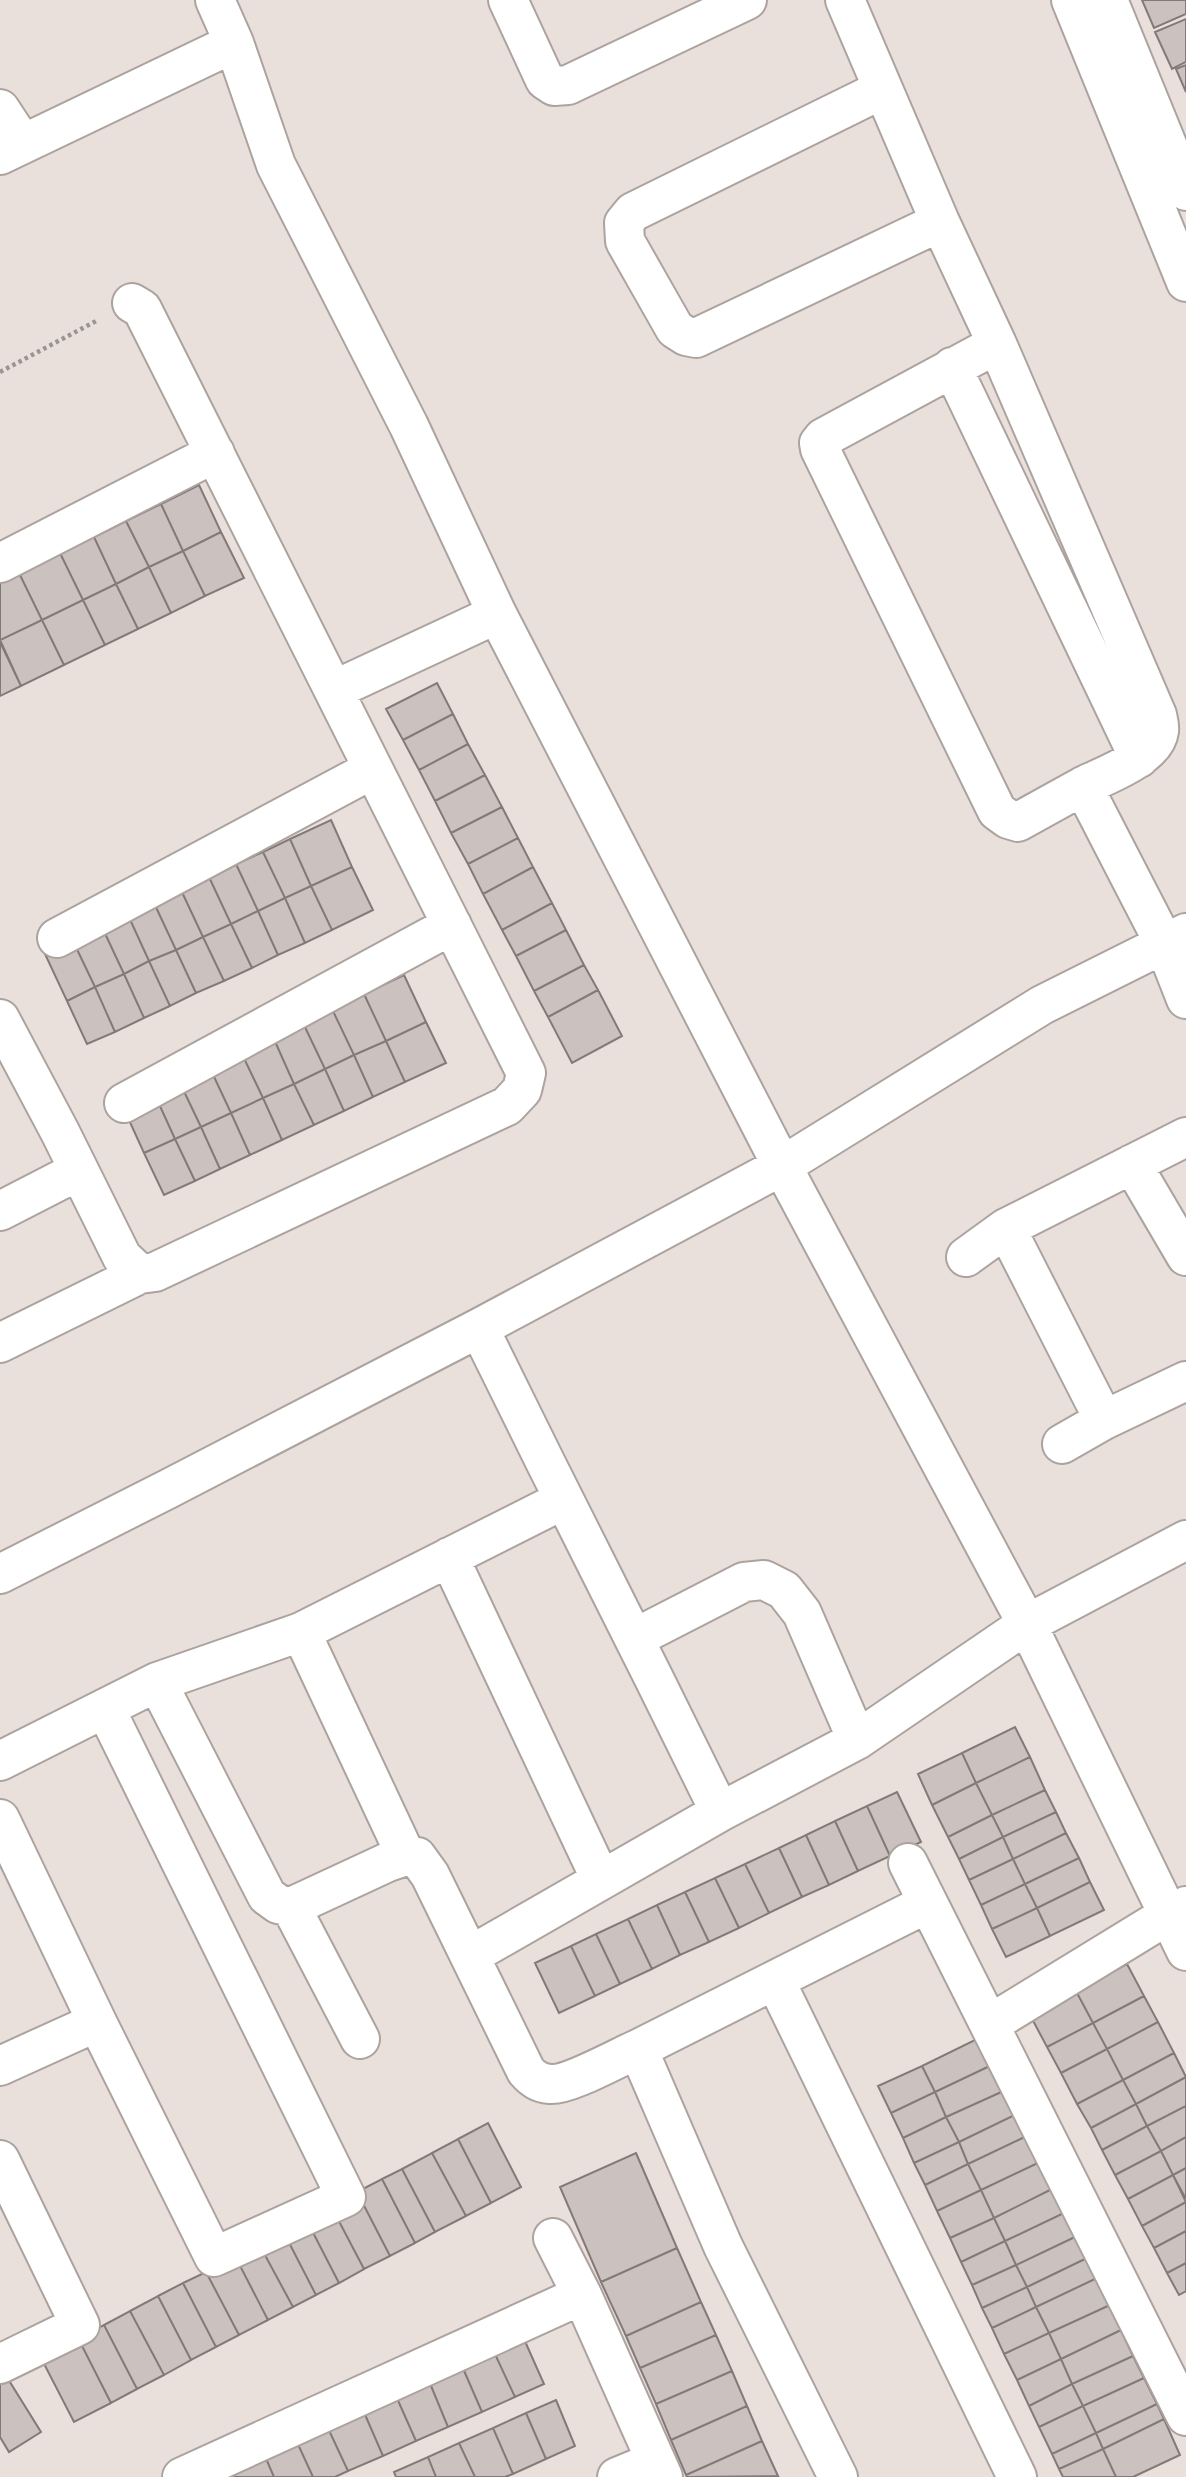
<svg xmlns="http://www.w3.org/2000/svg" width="1186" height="2477" font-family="Signika,sans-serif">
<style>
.building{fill:#cbc1be;stroke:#837a77;stroke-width:2}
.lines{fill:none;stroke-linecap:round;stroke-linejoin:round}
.minor-casing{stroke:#aca39f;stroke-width:42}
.secondary-casing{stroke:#aca39f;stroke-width:42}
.path{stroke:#9b9491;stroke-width:4.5;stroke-dasharray:3.5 3.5;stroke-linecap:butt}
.minor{stroke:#fff;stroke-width:38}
.secondary{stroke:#fff;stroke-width:38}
</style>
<rect width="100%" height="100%" fill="#e9e0dc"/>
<path class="building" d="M1142 0H1186V14L1154 28Z
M1186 19V62L1172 69 1155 32Z
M1186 65V92L1176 69Z
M199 485 221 532 183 551 161 504Z
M161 504 183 551 149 567 126 521Z
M126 521 149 567 116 584 94 537Z
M221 532 244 578 205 596 183 551Z
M94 537 116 584 83 600 60 553Z
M183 551 205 596 171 613 149 567Z
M60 553 83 600 42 620 19 573Z
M149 567 171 613 138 629 116 584Z
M19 573 42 620 0 640V582Z
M116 584 138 629 105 645 83 600Z
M83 600 105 645 64 665 42 620Z
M42 620 64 665 21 686 0 640Z
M0 642 21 686 0 696Z
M437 683 453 714 403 740 386 709Z
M453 714 468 744 419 770 403 740Z
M468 744 485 775 435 801 419 770Z
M485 775 502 807 451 833 435 801Z
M502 807 518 838 468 864 451 833Z
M331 820 352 867 311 886 290 839Z
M518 838 533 867 483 894 468 864Z
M290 839 311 886 285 898 263 852Z
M263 852 285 898 258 911 236 864Z
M236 864 258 911 231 924 209 877Z
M352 867 373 910 332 930 311 886Z
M533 867 552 903 502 930 483 894Z
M209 877 231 924 203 937 181 890Z
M311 886 332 930 305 943 285 898Z
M181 890 203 937 176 950 154 903Z
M285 898 305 943 278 955 258 911Z
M154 903 176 950 149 961 128 915Z
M552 903 566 930 516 956 502 930Z
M258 911 278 955 252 968 231 924Z
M128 915 149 961 124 974 102 927Z
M231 924 252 968 224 981 203 937Z
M102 927 124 974 95 987 73 941Z
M566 930 584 965 534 991 516 956Z
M203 937 224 981 196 993 176 950Z
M73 941 95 987 67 1001 45 954Z
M176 950 196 993 170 1006 149 961Z
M149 961 170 1006 144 1018 124 974Z
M584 965 598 990 548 1017 534 991Z
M124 974 144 1018 115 1032 95 987Z
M404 975 426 1022 386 1041 364 994Z
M95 987 115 1032 87 1044 67 1001Z
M598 990 622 1036 572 1063 548 1017Z
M364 994 386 1041 354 1055 332 1009Z
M332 1009 354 1055 325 1069 303 1023Z
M426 1022 446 1063 405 1082 386 1041Z
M303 1023 325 1069 294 1084 273 1037Z
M273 1037 294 1084 263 1098 241 1052Z
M386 1041 405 1082 373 1097 354 1055Z
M241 1052 263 1098 231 1113 209 1066Z
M354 1055 373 1097 344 1111 325 1069Z
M209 1066 231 1113 201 1127 179 1081Z
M325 1069 344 1111 314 1125 294 1084Z
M179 1081 201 1127 175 1139 154 1093Z
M294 1084 314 1125 282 1140 263 1098Z
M154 1093 175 1139 144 1153 123 1107Z
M263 1098 282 1140 250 1155 231 1113Z
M231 1113 250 1155 220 1169 201 1127Z
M201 1127 220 1169 195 1181 175 1139Z
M175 1139 195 1181 164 1195 144 1153Z
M1015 1727 1030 1757 976 1783 962 1753Z
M962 1753 976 1783 932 1805 918 1774Z
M1030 1757 1045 1790 992 1815 976 1783Z
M976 1783 992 1815 948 1837 932 1805Z
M1045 1790 1056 1812 1003 1837 992 1815Z
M897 1792 921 1842 890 1856 867 1806Z
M867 1806 890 1856 858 1871 835 1821Z
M1056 1812 1066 1833 1013 1859 1003 1837Z
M992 1815 1003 1837 959 1859 948 1837Z
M835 1821 858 1871 829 1885 806 1835Z
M1066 1833 1079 1858 1025 1884 1013 1859Z
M806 1835 829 1885 802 1897 779 1848Z
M1003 1837 1013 1859 969 1880 959 1859Z
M779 1848 802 1897 769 1913 745 1864Z
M1079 1858 1090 1882 1037 1908 1025 1884Z
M1013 1859 1025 1884 981 1905 969 1880Z
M745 1864 769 1913 739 1928 715 1878Z
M715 1878 739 1928 709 1942 685 1892Z
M1090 1882 1104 1910 1050 1936 1037 1908Z
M1025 1884 1037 1908 992 1929 981 1905Z
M685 1892 709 1942 680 1955 657 1905Z
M657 1905 680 1955 652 1969 628 1919Z
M1037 1908 1050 1936 1006 1957 992 1929Z
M628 1919 652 1969 620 1984 596 1934Z
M596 1934 620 1984 595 1996 571 1946Z
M571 1946 595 1996 559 2013 535 1963Z
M1127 1964 1144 1996 1093 2023 1076 1991Z
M1076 1991 1093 2023 1047 2047 1030 2015Z
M1144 1996 1158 2022 1107 2049 1093 2023Z
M1158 2022 1174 2053 1123 2080 1107 2049Z
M1093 2023 1107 2049 1061 2073 1047 2047Z
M983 2036 996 2063 935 2092 922 2066Z
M1107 2049 1123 2080 1077 2104 1061 2073Z
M1174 2053 1186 2077 1136 2104 1123 2080Z
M996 2063 1008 2089 946 2117 935 2092Z
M922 2066 935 2092 891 2113 878 2086Z
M1186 2077V2106L1147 2126 1136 2104Z
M1123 2080 1136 2104 1091 2128 1077 2104Z
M1008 2089 1019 2113 959 2142 946 2117Z
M935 2092 946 2117 903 2138 891 2113Z
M1136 2104 1147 2126 1102 2150 1091 2128Z
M1186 2106V2137L1161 2151 1147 2126Z
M1019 2113 1029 2135 968 2164 959 2142Z
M946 2117 959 2142 914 2163 903 2138Z
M488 2123 521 2187 491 2203 458 2139Z
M1147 2126 1161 2151 1115 2175 1102 2150Z
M1029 2135 1042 2161 981 2190 968 2164Z
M1186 2137V2168L1173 2175 1161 2151Z
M458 2139 491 2203 466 2216 432 2153Z
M959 2142 968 2164 925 2185 914 2163Z
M1161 2151 1173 2175 1128 2199 1115 2175Z
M432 2153 466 2216 435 2232 402 2169Z
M636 2153 677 2248 601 2282 560 2187Z
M1042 2161 1054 2188 994 2218 981 2190Z
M968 2164 981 2190 937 2211 925 2185Z
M1186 2168V2199L1173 2175Z
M402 2169 435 2232 415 2243 382 2179Z
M1173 2175 1186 2202 1142 2226 1128 2199Z
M382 2179 415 2243 390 2256 357 2192Z
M1054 2188 1066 2212 1005 2241 994 2218Z
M981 2190 994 2218 950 2238 937 2211Z
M357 2192 390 2256 364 2269 331 2206Z
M1186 2202V2231L1154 2248 1142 2226Z
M331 2206 364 2269 339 2283 306 2219Z
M1066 2212 1077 2236 1016 2265 1005 2241Z
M994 2218 1005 2241 961 2262 950 2238Z
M306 2219 339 2283 316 2295 283 2231Z
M283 2231 316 2295 293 2307 259 2244Z
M1186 2231V2263L1167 2273 1154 2248Z
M1077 2236 1087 2258 1027 2287 1016 2265Z
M1005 2241 1016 2265 972 2285 961 2262Z
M259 2244 293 2307 268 2320 235 2256Z
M677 2248 701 2302 626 2336 601 2282Z
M235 2256 268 2320 239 2335 206 2272Z
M1087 2258 1097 2278 1036 2307 1027 2287Z
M1186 2263V2291L1179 2295 1167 2273Z
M1016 2265 1027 2287 982 2308 972 2285Z
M206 2272 239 2335 216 2347 183 2283Z
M1097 2278 1110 2305 1049 2333 1036 2307Z
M183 2283 216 2347 191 2360 158 2296Z
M1027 2287 1036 2307 992 2328 982 2308Z
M158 2296 191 2360 164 2375 130 2311Z
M701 2302 716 2335 640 2368 626 2336Z
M1110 2305 1121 2330 1061 2359 1049 2333Z
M1036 2307 1049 2333 1004 2354 992 2328Z
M130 2311 164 2375 137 2389 104 2325Z
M104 2325 137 2389 111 2403 78 2338Z
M1121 2330 1133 2356 1072 2384 1061 2359Z
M1049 2333 1061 2359 1017 2380 1004 2354Z
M716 2335 732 2371 656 2404 640 2368Z
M78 2338 111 2403 74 2422 41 2358Z
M524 2339 544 2384 515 2397 494 2352Z
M494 2352 515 2397 482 2412 462 2366Z
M1133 2356 1144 2378 1083 2406 1072 2384Z
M1061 2359 1072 2384 1029 2406 1017 2380Z
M0 2366 41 2432 9 2452 0 2437Z
M462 2366 482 2412 448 2427 429 2381Z
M732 2371 747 2406 671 2440 656 2404Z
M1144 2378 1157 2404 1096 2433 1083 2406Z
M429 2381 448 2427 416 2441 396 2396Z
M1072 2384 1083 2406 1039 2427 1029 2406Z
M396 2396 416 2441 383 2456 363 2410Z
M556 2400 575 2446 546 2459 526 2413Z
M1157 2404 1164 2419 1103 2449 1096 2433Z
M747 2406 762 2441 686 2475 671 2440Z
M1083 2406 1096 2433 1052 2454 1039 2427Z
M363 2410 383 2456 348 2471 327 2426Z
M526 2413 546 2459 513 2474 493 2428Z
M1164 2419 1180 2455 1133 2477H1116L1103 2449Z
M327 2426 348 2471 335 2477H313L296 2440Z
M493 2428 513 2474 505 2477H475L459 2443Z
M1096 2433 1103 2449 1059 2469 1052 2454Z
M296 2440 313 2477H274L264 2454Z
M762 2441 778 2476 687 2477 686 2475Z
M459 2443 475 2477H436L428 2457Z
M1103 2449 1116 2477H1063L1059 2469Z
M264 2454 274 2477H231L228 2470Z
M428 2457 436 2477H396L394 2472Z"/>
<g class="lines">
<g class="minor-casing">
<path id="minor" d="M215 0 234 43 276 165 409 426 497 614 782 1166 1027 1624 1186 1951
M508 0 545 80 554 86 568 85 747 0
M845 0 940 222 997 344
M1108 0 1186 191
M883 89 633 212 624 223 625 241 675 329 686 336 696 338 940 222
M0 109 23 144
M0 155 234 43
M952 367 1139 758
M0 563 215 453
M334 690 497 614
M1083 786C1104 776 1156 757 1159 731 1160 726 1158 720 1157 715L997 344 823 438 819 443 820 449 997 811 1008 819 1018 822 1083 786 1164 943 1186 999
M57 938 373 769
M0 1019 60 1132 122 1257 140 1274 155 1272 507 1106 522 1090 526 1073 142 309 132 303
M124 1103 452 925
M1132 1164 1186 1256
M0 1211 78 1171
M1006 1228 1104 1420
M966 1257 1006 1228 1186 1137
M479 1328C558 1490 641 1650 720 1812
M0 1343 140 1274
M1062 1444 1104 1420 1186 1381
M449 1557 601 1880
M0 1574 168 1489 479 1328 782 1166 1042 1005 1186 933
M301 1632 406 1856
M635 1638 744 1582 764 1580 784 1590 802 1613 857 1740
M157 1682 267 1896 278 1904 291 1907 388 1862 406 1856 417 1857 430 1875 526 2071C533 2079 539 2083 550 2084 568 2086 619 2057 638 2049
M0 1761 157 1682 301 1632 563 1500
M0 1819 97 2022 214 2257 346 2197 105 1708
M908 1863 1186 2416
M291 1907 360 2039
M471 1955 720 1812 857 1740 1027 1624 1186 1540
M775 1980 1017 2477
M990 2024 1168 1915 1186 1906
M0 2066 97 2022
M0 2160 80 2325 0 2364
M553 2238 582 2295 663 2477
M182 2477 582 2295
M617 2477 656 2461
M838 2477 723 2246 638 2049 928 1903"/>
</g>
<g class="secondary-casing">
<path id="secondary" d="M1071 0 1186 282"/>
</g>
<path class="path" d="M0 372 98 320"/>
<use href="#minor" class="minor"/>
<use href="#secondary" class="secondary"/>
</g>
</svg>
